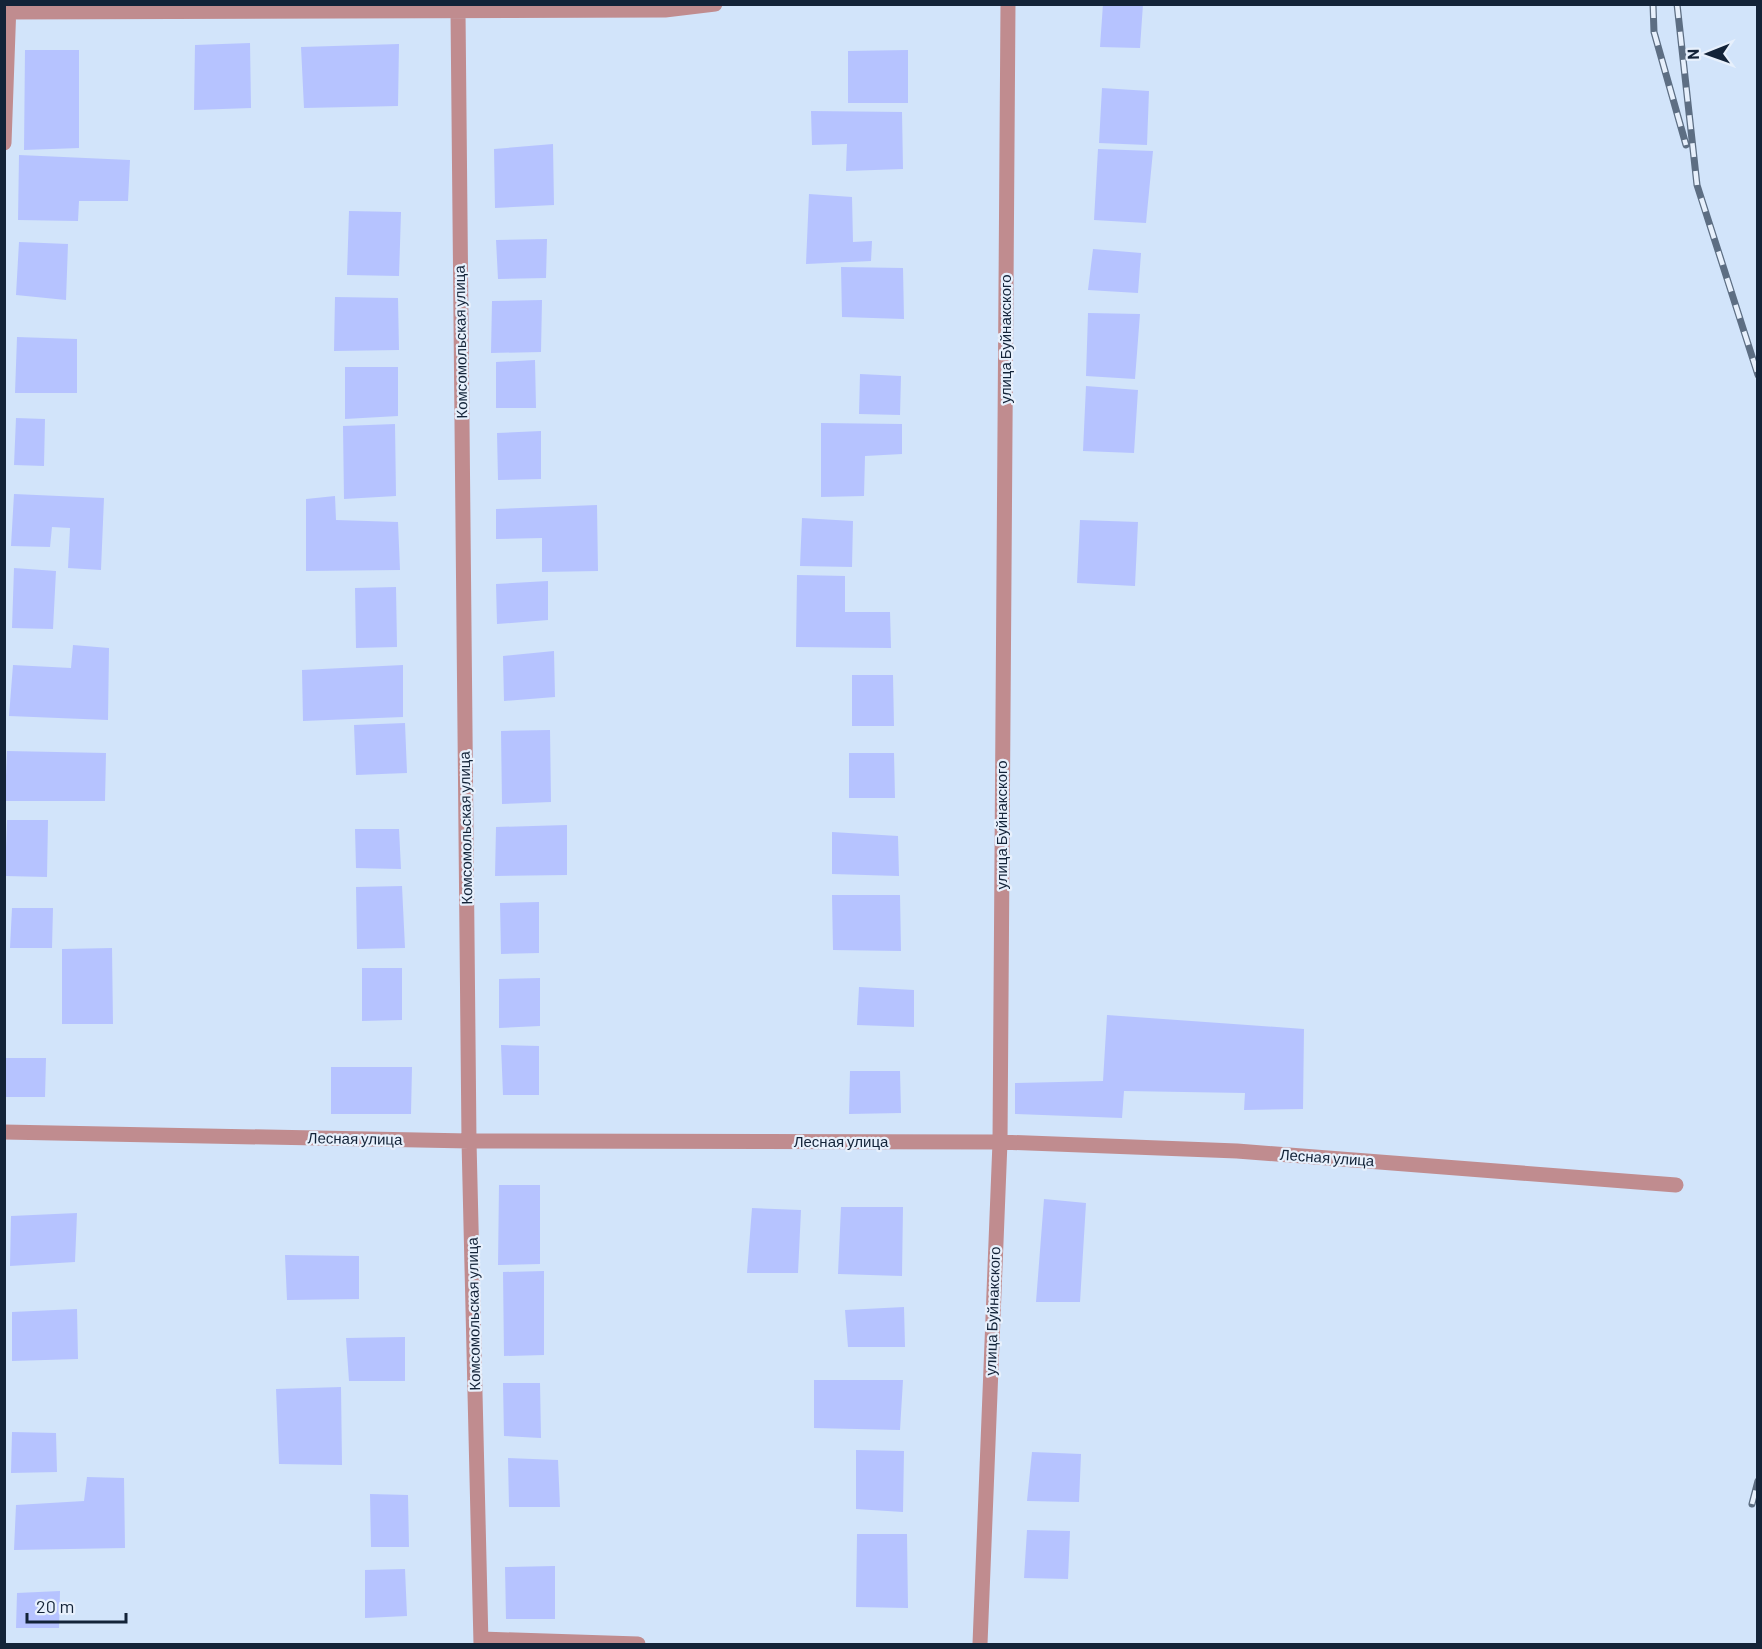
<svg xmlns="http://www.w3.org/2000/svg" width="1762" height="1649" font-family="Barlow,sans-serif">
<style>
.building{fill:#b6c3ff}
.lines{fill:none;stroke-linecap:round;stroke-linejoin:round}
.street{stroke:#c08c8f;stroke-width:15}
.rail-casing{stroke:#5d6e83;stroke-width:7}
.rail{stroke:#e7f0fc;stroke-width:4.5;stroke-dasharray:14;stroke-linecap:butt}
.labels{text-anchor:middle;stroke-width:4.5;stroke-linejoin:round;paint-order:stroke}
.street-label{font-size:15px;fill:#132338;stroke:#e7f0fc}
</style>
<rect width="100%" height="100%" fill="#d2e4fa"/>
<path class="building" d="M1103 4H1143L1140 48 1100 47Z
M250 43 251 108 194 110 195 45Z
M399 44 398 106 304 108 301 47Z
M25 50H79V148L24 150Z
M908 50V103H848V51Z
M1102 88 1149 91 1147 145 1099 143Z
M811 111 902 112 903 169 846 171 847 144 812 145Z
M553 144 554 205 495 208 494 149Z
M1098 149 1153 151 1146 223 1094 220Z
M19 155 130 160 128 201H79L78 221 18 220Z
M809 194 852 197 853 242 872 241 871 261 806 264Z
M349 211 401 212 399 276 347 275Z
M547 239 546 278 498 279 496 240Z
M19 242 68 244 66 300 16 295Z
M1093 249 1141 253 1138 293 1088 290Z
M841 267 903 268 904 319 842 317Z
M335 297 398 298 399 350 334 351Z
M542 300 541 352 491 353 492 301Z
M1088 313 1140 314 1135 379 1086 376Z
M17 337 77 339V393H15Z
M535 360 536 408H496V362Z
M345 367H398V416L345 419Z
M860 374 901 376 900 415 859 414Z
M1086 386 1138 390 1134 453 1083 451Z
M16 418 45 419 44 466 14 465Z
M821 423 902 424V454L865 456 864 496 821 497Z
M395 424 396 496 344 499 343 426Z
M541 431V479L498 480 497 433Z
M14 494 104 498 101 570 68 568 70 528 52 527 50 547 11 546Z
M335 496 336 520 398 522 400 570 306 571V499Z
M597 505 598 571 542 572V538L496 539V509Z
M802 518 853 521 852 567 800 566Z
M1080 520 1138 522 1135 586 1077 583Z
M14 568 56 571 53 629 12 628Z
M797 575 845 576V612H890L891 648 796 647Z
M548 581V620L497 624 496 584Z
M396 587 397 647 356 648 355 588Z
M73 645 109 648 108 720 9 716 13 665 71 668Z
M554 651 555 697 504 701 503 656Z
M403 665V717L303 721 302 670Z
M852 675H893L894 726H852Z
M405 723 407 773 356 775 354 725Z
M550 730 551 802 502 804 501 731Z
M7 751 106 753 105 801H5Z
M849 753H894L895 798H849Z
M7 820H48L47 877 5 876Z
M567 825V875L495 876 496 827Z
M355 829H399L401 869 356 868Z
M832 832 898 836 899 876 832 874Z
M402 886 405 948 357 949 356 887Z
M832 895H900L901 951 833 950Z
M539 902V953L501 954 500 903Z
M12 908H53L52 948H10Z
M112 948 113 1024H62V949Z
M362 968H402V1020L362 1021Z
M540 978V1026L499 1028V979Z
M859 987 914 990V1027L857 1025Z
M1107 1015 1304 1029 1303 1109 1244 1110 1245 1093 1124 1091 1122 1118 1015 1114V1083L1103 1081Z
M501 1045 539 1046V1095H503Z
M6 1058H46L45 1097H5Z
M331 1067H412L411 1114H331Z
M850 1071H900L901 1113 849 1114Z
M499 1185H540V1264L498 1265Z
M1044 1199 1086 1203 1080 1302H1036Z
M841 1207H903L902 1276 838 1274Z
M752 1208 801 1210 798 1273H747Z
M77 1213 75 1262 10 1266 11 1216Z
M285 1255 359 1256V1299L287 1300Z
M544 1271V1355L504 1356 503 1272Z
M904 1307 905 1347H848L845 1310Z
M77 1309 78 1359 12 1361V1312Z
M405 1337V1381H349L346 1338Z
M814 1380H903L900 1430 814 1428Z
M503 1383H540L541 1438 504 1436Z
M341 1387 342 1465 279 1464 276 1389Z
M12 1432 56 1433 57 1472 11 1473Z
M856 1450 904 1451 903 1512 856 1509Z
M1032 1452 1081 1454 1079 1502 1027 1501Z
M508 1458 558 1460 560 1507H509Z
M87 1477 124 1478 125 1548 14 1550 16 1505 84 1501Z
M370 1494 408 1495 409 1547H371Z
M1027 1530 1070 1531 1068 1579 1024 1578Z
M857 1534H907L908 1608 856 1607Z
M555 1566V1619H506L505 1567Z
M405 1569 407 1616 365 1618V1570Z
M60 1591 59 1628H16L17 1593Z"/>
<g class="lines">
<path class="street" d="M458 11 469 1141 481 1644
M4 12 665 10 715 4
M4 143 9 4
M4 1132 469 1141 1000 1142 1237 1151 1676 1185
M481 1639 638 1644
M980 1644 1000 1142 1008 4"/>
<g class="rail-casing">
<path id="rail" d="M1653 4 1654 32 1686 145
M1677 4 1697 185 1758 375
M1752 1504 1758 1481"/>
</g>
<use href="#rail" class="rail"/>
</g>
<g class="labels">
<g class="street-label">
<text transform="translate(1006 339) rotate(-90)" y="5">улица Буйнакского</text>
<text transform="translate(461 342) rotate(-91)" y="5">Комсомольская улица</text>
<text transform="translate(1002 825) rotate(-90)" y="5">улица Буйнакского</text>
<text transform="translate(466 828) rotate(-91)" y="5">Комсомольская улица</text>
<text transform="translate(355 1139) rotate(1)" y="5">Лесная улица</text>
<text x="841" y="1147">Лесная улица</text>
<text transform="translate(1327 1158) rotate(4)" y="5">Лесная улица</text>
<text transform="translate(993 1311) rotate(-88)" y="5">улица Буйнакского</text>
<text transform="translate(474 1314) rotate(-91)" y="5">Комсомольская улица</text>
</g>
</g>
<rect width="1762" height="1649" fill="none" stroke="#132338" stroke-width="12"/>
<g transform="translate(1708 54) rotate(269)" stroke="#e7f0fc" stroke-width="4.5" paint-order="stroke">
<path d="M0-4.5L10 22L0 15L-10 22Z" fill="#132338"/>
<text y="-9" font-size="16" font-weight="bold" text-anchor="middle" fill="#132338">N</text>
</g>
<path d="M27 1613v9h99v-9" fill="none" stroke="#132338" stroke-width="3"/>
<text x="36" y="1613" font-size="18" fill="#132338" stroke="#e7f0fc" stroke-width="4.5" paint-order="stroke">20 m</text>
</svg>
